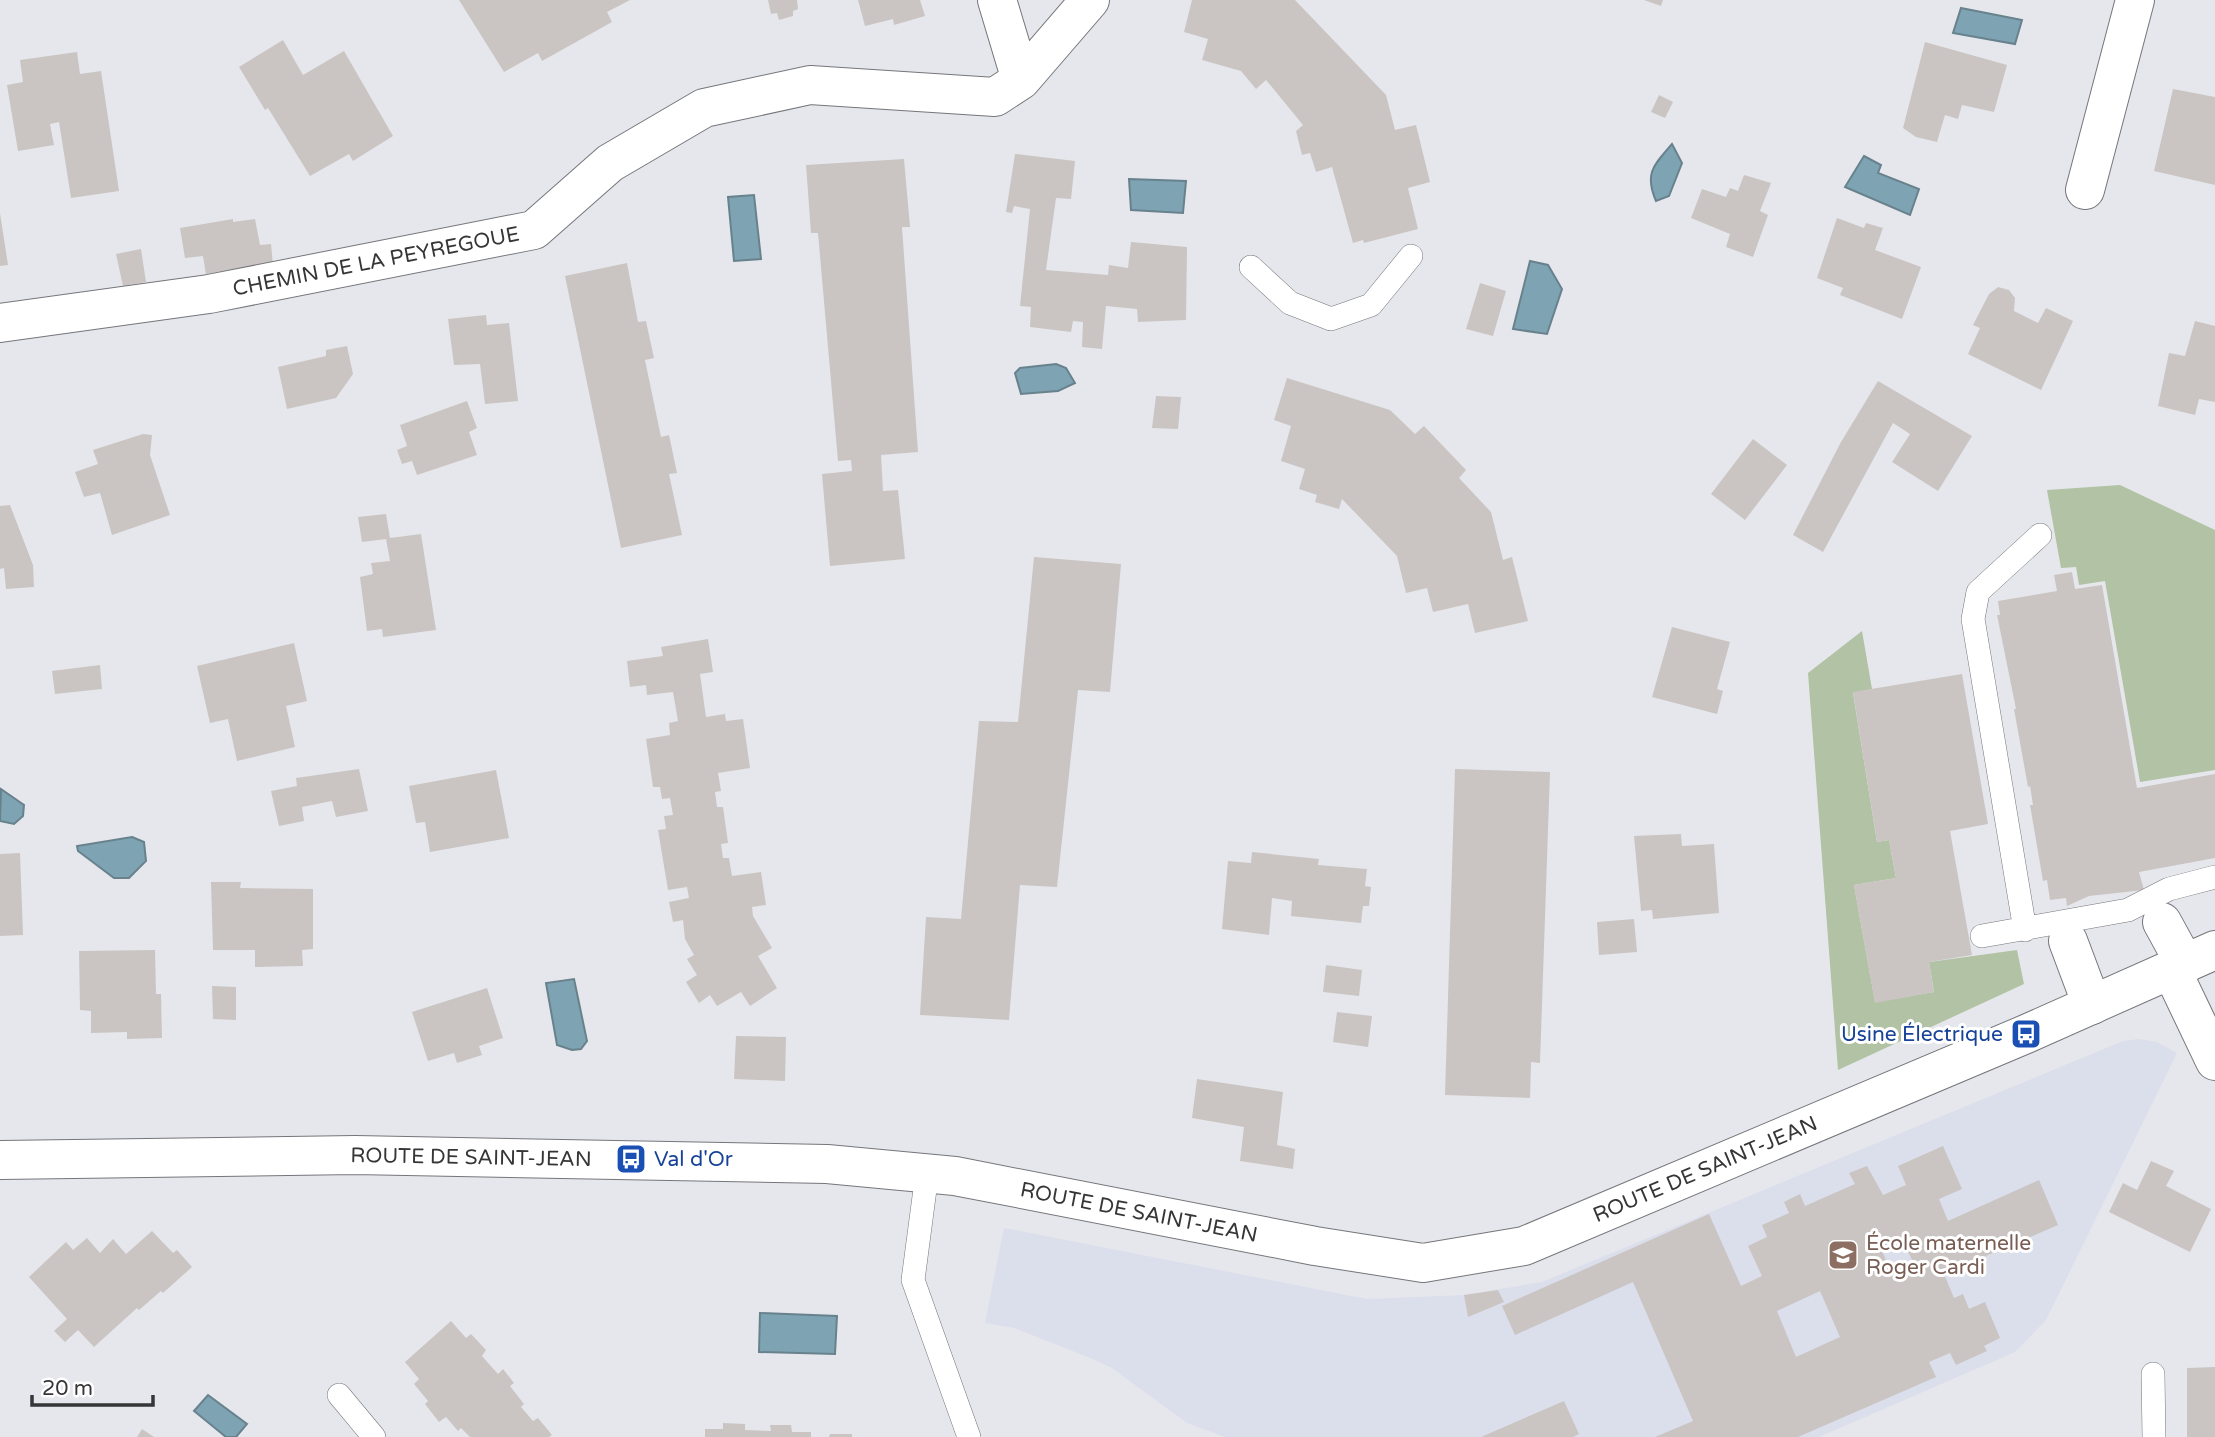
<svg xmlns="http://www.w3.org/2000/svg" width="2215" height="1437" font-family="'Varela Round',sans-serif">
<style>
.built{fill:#dbdeeb}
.green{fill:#b2c2a4}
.water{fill:#7ea3b2;stroke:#68828d;stroke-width:2}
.building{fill:#cac5c2;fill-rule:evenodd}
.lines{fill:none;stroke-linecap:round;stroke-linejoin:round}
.service-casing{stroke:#75767b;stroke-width:24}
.minor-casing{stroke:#75767b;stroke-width:40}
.tertiary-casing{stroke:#75767b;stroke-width:40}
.service{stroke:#fff;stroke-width:23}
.minor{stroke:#fff;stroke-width:38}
.tertiary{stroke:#fff;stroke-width:38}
.labels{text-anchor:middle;stroke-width:6;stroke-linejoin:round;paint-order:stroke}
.street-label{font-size:21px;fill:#363638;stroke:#fff}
.transit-label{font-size:21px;fill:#164399;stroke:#fff;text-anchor:end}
.education-label{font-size:21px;fill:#785e54;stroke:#fff;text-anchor:start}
</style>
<rect width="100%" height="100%" fill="#e6e7ec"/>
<path class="built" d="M2139 1039 2157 1042 2177 1053 2046 1320 2015 1352 1819 1437H1225L1187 1423 1112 1368 1088 1357 1014 1328 985 1323 1004 1228 1367 1299 1464 1295 1542 1282 2123 1041Z"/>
<path class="green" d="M2120 485 2215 530V770L2140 782 2105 581 2079 585 2076 567 2061 568 2047 490Z
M1862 631 1872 689 1853 693 1877 842 1889 840 1896 878 1854 885 1875 1002 1934 992 1929 962 2017 950 2024 984 1838 1070 1808 673Z"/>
<path class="water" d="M1961 8 2022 20 2015 44 1953 33Z
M1672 144 1682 163 1669 196 1656 201C1644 173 1654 165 1672 144Z
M1864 156 1881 165 1878 173 1919 189 1910 215 1845 187Z
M1129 179 1186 181 1183 213 1131 210Z
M754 195 761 259 734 261 728 197Z
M1530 261 1548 265 1562 289 1547 334 1513 329Z
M1056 364 1066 368 1075 383 1058 391 1021 394 1015 373 1020 368Z
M1 789 24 805 23 816 14 824 0 821Z
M132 837 144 842 146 861 129 878H114L78 851 77 846Z
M574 979 587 1041 581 1049 572 1050 557 1045 546 983Z
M760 1313 837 1316 835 1354 759 1352Z
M208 1395 247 1424 236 1437H226L194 1411Z"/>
<path class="building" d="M459 0H630L607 12 612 22 542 61 538 53 504 72Z
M768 0H797L798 9 793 11V16L779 20 777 13 771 14Z
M858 0H920L925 16 894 25 893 19 865 26Z
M1192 0H1295L1386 95 1395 130 1416 125 1430 182 1408 188 1418 229 1364 243 1363 240 1353 243 1332 167 1316 172 1310 153 1302 155 1296 131 1303 125 1266 80 1256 89 1241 71 1202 60 1208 39 1184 32Z
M1644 0H1663L1661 6Z
M283 40 303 75 344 51 393 136 353 161 349 154 310 176 268 108 265 110 239 67Z
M1925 42 2007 65 1994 112 1962 105 1958 119 1945 115 1937 142 1916 137 1903 128Z
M77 52 80 74 101 71 119 191 71 198 59 122 50 124 54 145 18 151 7 85 23 82 20 60Z
M2173 89 2215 97V185L2154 171Z
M1659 95 1673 102 1665 118 1651 112Z
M1015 154 1075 161 1071 199 1056 198 1046 270 1108 275 1109 265 1128 268 1131 242 1187 247 1186 320 1138 322 1137 309 1106 306 1102 349 1082 347 1083 322 1073 321 1071 332 1030 327 1031 307 1020 306 1030 209 1014 206 1012 213 1006 212Z
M904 159 910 227H902L918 452 881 455 883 491 898 490 905 559 830 566 822 474 852 471 851 460 838 461 818 233H811L806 165Z
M1744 175 1771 183 1760 211 1768 215 1753 257 1726 247 1730 234 1691 218 1702 189 1726 197 1730 188 1738 191Z
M0 213 8 265 0 266Z
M1837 218 1864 228 1866 223 1883 228 1875 250 1921 267 1902 319 1840 295 1843 288 1817 278Z
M233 219V222L255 219 260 245 271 244 273 265 206 275 203 256 185 258 180 228Z
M141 249 146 282 123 286 116 254Z
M627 263 638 322 646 321 654 358 645 360 661 437 669 435 677 473 669 474 682 535 621 548 565 276Z
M1480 283 1506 291 1493 336 1466 329Z
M1998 287 2009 290 2015 298 2014 311 2038 323 2046 308 2073 321 2041 390 1968 354 1980 328 1973 325 1989 294Z
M486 315 487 325 509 323 518 401 485 404 480 364 454 365 448 319Z
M2195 321 2215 326V402L2199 399 2195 415 2158 406 2169 353 2185 356Z
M347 346 353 374 336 398 287 409 278 367 326 356V350Z
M1287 378 1390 410 1415 434 1424 426 1466 470 1459 478 1491 512 1503 560 1512 557 1528 621 1475 633 1468 604 1433 612 1427 588 1406 593 1397 556 1342 499 1339 509 1315 502 1317 495 1299 489 1305 469 1281 461 1291 426 1274 420Z
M1878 381 1972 436 1938 491 1892 462 1910 434 1893 423 1823 552 1793 535 1841 442Z
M1156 396 1181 397 1178 429 1152 428Z
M467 401 477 428 469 432 477 455 417 475 412 461 402 464 397 450 407 446 400 425Z
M143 434 152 435 150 455 170 515 112 535 100 493 84 497 75 472 98 464 93 450Z
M1753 439 1787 465 1745 520 1711 494Z
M10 505 33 565 34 587 6 589 4 568 0 569V506Z
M386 514 390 538 421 534 436 630 383 637 382 629 367 631 360 577 373 574 371 563 390 561 386 539 362 542 358 517Z
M1034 557 1121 564 1110 692 1078 690 1057 887 1020 885 1009 1020 920 1015 926 917 961 919 979 721 1018 722Z
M2072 572 2075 589 2102 585 2137 788 2215 774V858L2139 872 2144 890 2089 896 2067 906 2066 898 2050 900 2047 880 2043 881 2030 805H2033L2030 786 2028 787 2014 709H2016L1997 615H2000L1998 601 2057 591 2054 575Z
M1672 627 1730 642 1717 689 1723 691 1717 714 1652 697Z
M708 639 713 672 700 674 706 717 725 714 726 721 743 719 750 768 718 773 721 791 715 792 717 807H723L728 843 721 844 723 858H729L732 876 761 872 766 905 752 907 753 916 772 948 758 956 777 988 750 1006 741 992 717 1006 710 995 699 1003 686 982 697 975 687 959 694 955 685 939 683 920 673 922 669 902 689 898 687 887 668 890 658 830 666 829 664 816 673 815 670 798 662 799 660 787H653L646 739 670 735 669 723 678 721 673 692 647 695 646 685 630 687 627 661 663 656 661 647Z
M294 643 307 701 286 706 295 747 237 761 228 719 210 723 197 666Z
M100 665 102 689 55 694 52 671Z
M1962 674 1988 824 1950 831 1972 955 1929 962 1934 992 1875 1003 1854 885 1896 878 1889 840 1877 842 1853 692Z
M359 769 368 811 336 817 332 801 302 807 304 821 279 826 271 791 297 786 296 778Z
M1455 769 1550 772 1540 1063 1531 1062 1530 1098 1445 1095Z
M496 770 509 838 430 852 425 822 416 823 409 786Z
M1681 834 1682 846 1714 844 1719 913 1653 919 1652 910 1641 911 1634 836Z
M1252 852 1319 859 1318 865 1367 869 1365 886 1371 887 1369 906H1363L1361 923 1291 916 1292 901 1272 898 1269 935 1222 929 1228 861 1251 863Z
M20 853 23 935 0 936V854Z
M211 882H241L240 888 313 889V949L302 950 303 966 255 967V950H213Z
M1634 919 1637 952 1599 955 1597 922Z
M155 950 156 994H161L162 1038 127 1039V1032L91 1033V1011L80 1010 79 951Z
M1326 965 1362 970 1359 996 1323 992Z
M212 986 236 987V1020L213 1019Z
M487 988 503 1038 479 1046 482 1055 457 1063 454 1053 428 1061 412 1012Z
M1337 1012 1372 1016 1368 1047 1333 1042Z
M736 1036 786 1037 785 1081 734 1079Z
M1197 1079 1283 1092 1277 1145 1295 1149 1293 1169 1240 1161 1244 1127 1192 1118Z
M1943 1146 1962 1189 1939 1199 1948 1221 2039 1180 2058 1225 1944 1274 1954 1298 1963 1294 1969 1309 1985 1302 2000 1338 1984 1346 1987 1351 1956 1365 1950 1353 1929 1362 1936 1377 1798 1437H1655L1693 1421 1633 1282 1515 1335 1502 1306 1709 1214 1741 1286 1762 1276 1748 1246 1767 1237 1762 1225 1789 1213 1784 1202 1800 1194 1805 1206 1855 1184 1849 1173 1867 1166 1883 1195 1906 1185 1898 1166ZM1903 1241 1913 1262 1891 1271 1881 1249ZM1820 1291 1840 1337 1796 1357 1777 1311Z
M2151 1161 2174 1171 2166 1186 2211 1209 2190 1252 2109 1212 2123 1183 2137 1190Z
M152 1231 173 1253 177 1250 192 1267 163 1293 161 1291 139 1310 137 1308 94 1347 78 1330 65 1342 54 1331 67 1319 29 1277 66 1242 73 1250 87 1238 100 1253 113 1239 126 1254Z
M1498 1290 1504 1302 1468 1317 1464 1295Z
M451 1321 466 1338 471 1334 486 1350 482 1356 498 1374 503 1369 514 1383 510 1386 524 1404 521 1407 533 1421 538 1418 552 1435 549 1437H470L461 1428 458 1431 446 1417 439 1422 425 1404 428 1401 414 1384 419 1379 405 1362Z
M2215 1367V1437H2187V1368Z
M1564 1401 1579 1434 1573 1437H1481Z
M723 1423 745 1424V1430L771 1431 770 1425H791L792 1432H811V1437H705V1429H723Z
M142 1429 154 1437H137Z
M830 1434H852V1437H829Z"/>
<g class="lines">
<g class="service-casing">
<path id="service" d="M1251 267 1290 303 1331 319 1371 305 1411 256
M2025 930 1973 619 1978 592 2040 535
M1982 936 2128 910 2169 889 2215 877
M927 1174 913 1280 969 1437
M2153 1374 2154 1437
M339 1395 374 1437"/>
</g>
<g class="minor-casing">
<path id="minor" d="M997 0 1021 80
M2085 190 2135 0
M0 323 209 294 534 230 610 163 704 108 810 85 995 97 1021 80 1090 0
M2162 922 2185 964
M2068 941 2092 1005
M2172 971 2215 1061"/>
</g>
<g class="tertiary-casing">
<path id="tertiary" d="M0 1160 355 1155 827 1164 955 1176 1315 1246 1423 1263 1524 1246 2026 1034 2215 950"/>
</g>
<use href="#service" class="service"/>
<use href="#minor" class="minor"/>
<use href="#tertiary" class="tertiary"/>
</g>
<defs>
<g id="bus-square" transform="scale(1.575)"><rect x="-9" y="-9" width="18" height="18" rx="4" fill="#1a4fb4" stroke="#fff"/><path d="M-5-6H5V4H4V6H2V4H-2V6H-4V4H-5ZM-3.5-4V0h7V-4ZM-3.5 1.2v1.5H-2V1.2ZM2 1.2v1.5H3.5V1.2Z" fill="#fff"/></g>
<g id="school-square" transform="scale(1.575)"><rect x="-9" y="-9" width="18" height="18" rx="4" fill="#8d6e63" stroke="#fff"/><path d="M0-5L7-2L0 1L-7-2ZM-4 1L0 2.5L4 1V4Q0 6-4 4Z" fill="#fff"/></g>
</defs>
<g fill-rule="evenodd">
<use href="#bus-square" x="2026" y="1034"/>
<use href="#bus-square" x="631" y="1159"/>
<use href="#school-square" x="1843" y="1255"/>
</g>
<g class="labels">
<g class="street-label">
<text transform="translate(376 261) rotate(-11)" y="7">CHEMIN DE LA PEYREGOUE</text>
<text transform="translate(471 1157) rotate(1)" y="7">ROUTE DE SAINT-JEAN</text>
<text transform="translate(1705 1169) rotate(-23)" y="7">ROUTE DE SAINT-JEAN</text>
<text transform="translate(1139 1212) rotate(11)" y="7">ROUTE DE SAINT-JEAN</text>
</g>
<g class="transit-label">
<text x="2003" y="1041">Usine Électrique</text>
<text x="654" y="1166" text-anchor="start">Val d'Or</text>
</g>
<g class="education-label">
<text x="1866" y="1250">École maternelle<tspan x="1866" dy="24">Roger Cardi</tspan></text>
</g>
</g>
<path d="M32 1395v10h121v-10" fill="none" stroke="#363638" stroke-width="3.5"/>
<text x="42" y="1395" font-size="21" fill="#363638" stroke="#ffffff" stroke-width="5" paint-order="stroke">20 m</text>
</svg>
